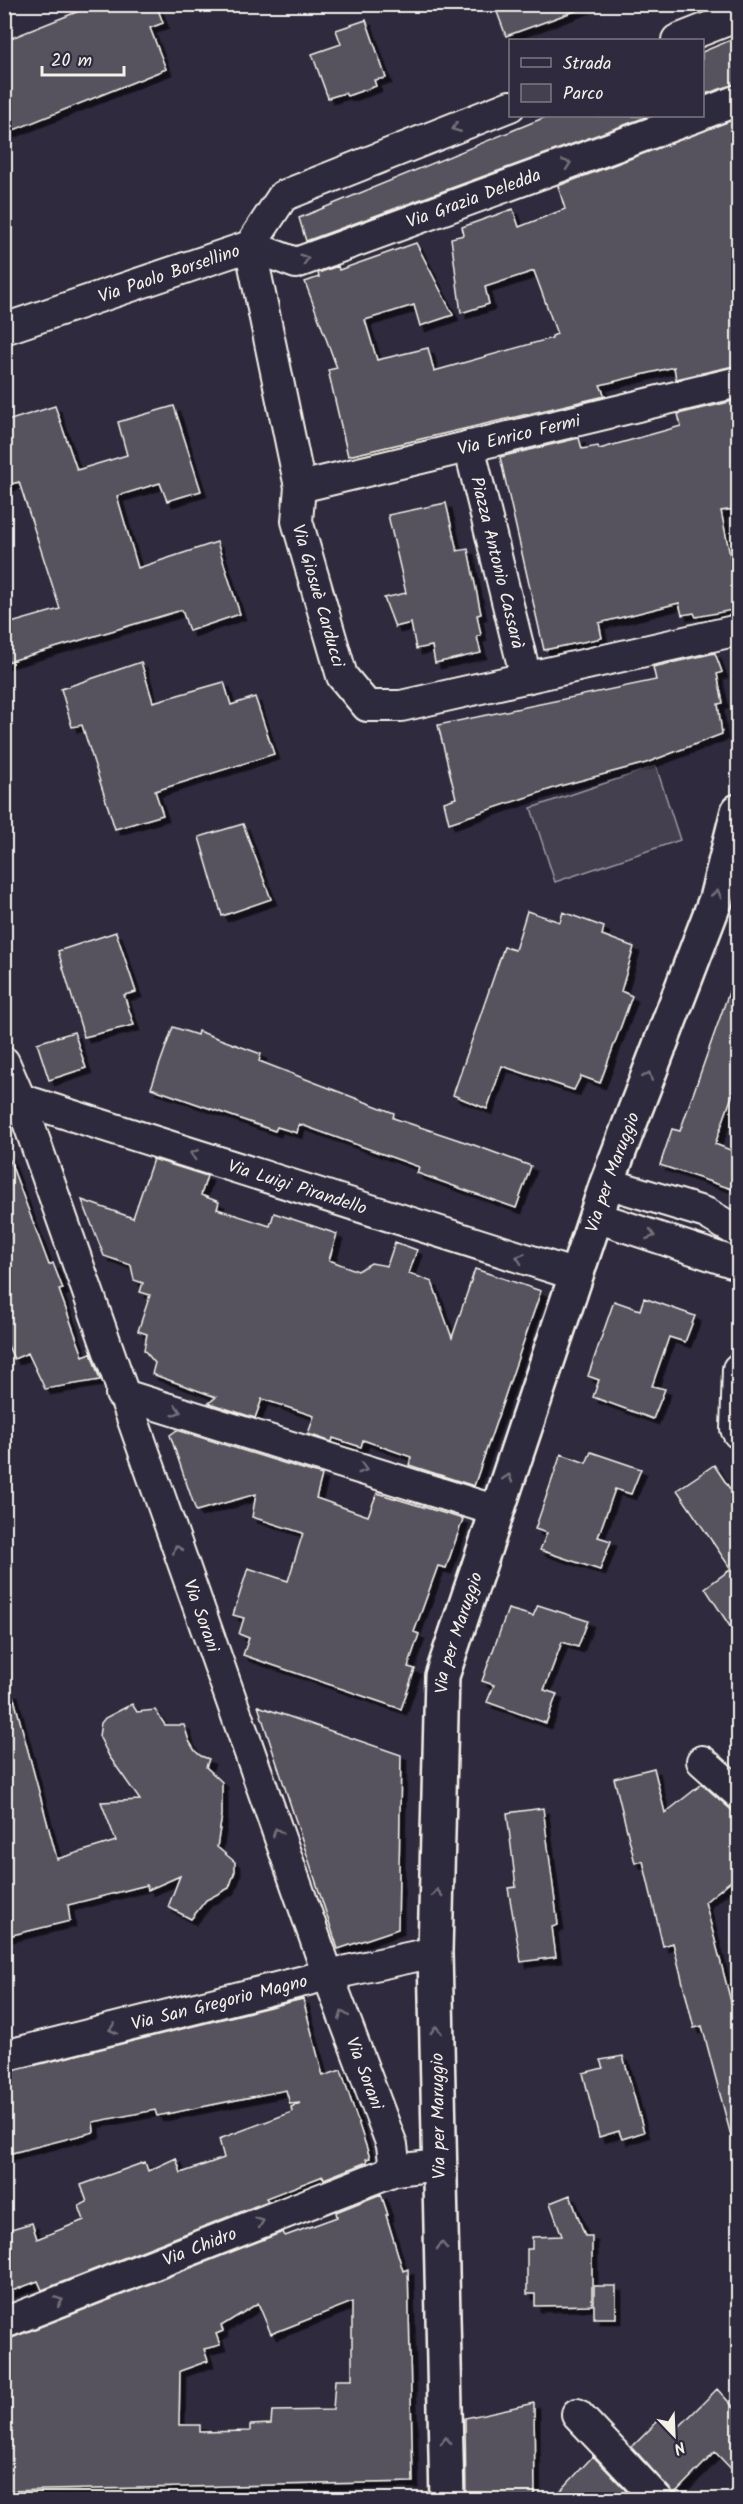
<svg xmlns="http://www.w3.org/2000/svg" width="743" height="2504" font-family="Kalam,sans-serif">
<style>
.green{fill:#454050;stroke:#9c989c;stroke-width:1.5}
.building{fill:#56525f;stroke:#f4f1e8;stroke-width:1.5;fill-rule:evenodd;filter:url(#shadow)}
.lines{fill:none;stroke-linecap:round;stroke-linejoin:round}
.minor-casing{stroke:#f4f1e8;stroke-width:34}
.tertiary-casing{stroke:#f4f1e8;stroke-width:38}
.minor{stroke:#2f2a3d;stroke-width:30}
.tertiary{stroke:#2f2a3d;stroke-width:33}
.oneway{stroke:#747079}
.labels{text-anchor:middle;stroke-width:4.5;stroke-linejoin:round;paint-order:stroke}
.street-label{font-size:18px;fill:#f4f1e8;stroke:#2f2a3d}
</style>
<defs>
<filter id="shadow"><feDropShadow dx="5.5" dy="5.5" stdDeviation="0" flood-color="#0009"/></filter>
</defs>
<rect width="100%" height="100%" fill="#2f2a3d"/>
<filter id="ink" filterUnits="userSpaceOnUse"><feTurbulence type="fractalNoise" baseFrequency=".0167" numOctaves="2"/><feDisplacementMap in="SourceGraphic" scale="12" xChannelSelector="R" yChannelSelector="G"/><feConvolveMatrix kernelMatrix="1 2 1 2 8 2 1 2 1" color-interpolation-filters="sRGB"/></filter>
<g filter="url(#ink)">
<path class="green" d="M656 766 680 840 555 882 531 808Z"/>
<path class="building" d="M76 4H156L163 23 150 28 166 69 4 134V41L79 11Z
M494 4H585L586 7 506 36Z
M366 20 386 78 374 80 376 86 347 96 345 93 328 98 312 54 341 44 336 30Z
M738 37V83L702 95V52Z
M548 116H649L306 241 299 218Z
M738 118V365L676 379 674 367 600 385 605 396 348 456 328 370 337 368 305 282 319 277 318 273 338 266 339 270 416 243 453 315 420 326 414 305 365 320 377 360 428 348 434 371 552 338V336L557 334 534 271 485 287 489 304 461 313 451 238 464 235 462 227 513 209 519 227 565 209 558 186Z
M738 400 735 509 721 511 738 595V609L696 617 694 613 682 615 679 603 599 623 602 638 544 650 500 457 579 438 582 449 598 446 599 449 681 426 678 414Z
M55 406 77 470 127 455 118 422 174 406 201 491 167 501 160 483 117 496 138 568 217 542 240 614 189 631 182 610 4 663V625L60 609 19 482 4 486V422Z
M446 503 457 551 468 549 481 614 477 615 481 635 477 637 481 653 435 663 432 646 416 649 411 623 395 627 384 598 406 593 388 515Z
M715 653 722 672 717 674 723 703 718 704 722 734 646 763 560 786 449 823 444 802 456 798 438 725 656 680 653 667Z
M141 662 153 702 224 682 231 705 255 697 274 754 155 791 163 815 115 829 82 725 72 727 61 689Z
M243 824 271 899 222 916 199 837Z
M527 911 560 922 563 912 604 927 602 935 634 947 621 991 632 996 600 1083 581 1076 574 1090 502 1066 487 1109 453 1095 504 947 515 950Z
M116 932 136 992 124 995 134 1025 84 1037 58 951Z
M735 975 738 976V1079L715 1144 738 1153V1191L660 1165 672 1129 680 1131Z
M173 1027 197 1035 198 1031 261 1054 259 1061 394 1113 393 1118 474 1145 531 1166 516 1208 417 1173 419 1167 299 1124 297 1133 277 1127 275 1131 151 1088Z
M74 1032 86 1068 49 1080 37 1043Z
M4 1153H7L49 1265 53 1263 63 1289 59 1290 83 1356 91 1353 100 1380 45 1389 28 1353 14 1359 4 1337Z
M153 1159 207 1176 201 1195 219 1202 217 1209 270 1226 274 1213 337 1234 329 1260 358 1271 371 1263 387 1266 395 1242 417 1250 409 1273 432 1282 452 1338 475 1269 541 1291 474 1486 409 1465 411 1457 363 1440 361 1447 333 1438 332 1442 308 1434 314 1416 262 1399 255 1418 209 1403 216 1397 152 1374 155 1363 144 1350 147 1334 138 1331 150 1295 140 1292 143 1283 134 1280 131 1265 104 1256 82 1200 133 1218Z
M644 1298 695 1316 685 1342 669 1337 652 1386 665 1389 653 1419 593 1397 599 1380 588 1376 614 1301 640 1310Z
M177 1430 322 1475 316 1498 368 1516 377 1493 463 1519 446 1568 438 1566 414 1632 419 1634 408 1667 415 1669 401 1709 243 1655 249 1638 239 1634 244 1618 233 1615 248 1568 288 1581 303 1533 252 1517 256 1494 196 1511 170 1435Z
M591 1452 641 1469 631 1494 615 1489 598 1537 611 1541 600 1570 540 1550 547 1533 535 1529 561 1454 586 1463Z
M714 1465 738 1501V1639L705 1588 731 1569 677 1490Z
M538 1605 588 1621 578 1647 562 1642 544 1690 557 1694 546 1723 487 1702 494 1685 482 1681 508 1609 533 1616Z
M12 1691 57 1859 116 1841 101 1802 140 1800 109 1756 99 1736 101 1723 105 1718 132 1704 137 1712 155 1710 165 1725H184L189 1741 195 1751 201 1756 209 1759 206 1767 222 1782V1815L217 1847 235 1862V1871L229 1888 206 1900 191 1919 168 1907 180 1876 148 1890 147 1885 68 1905 70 1921 4 1937V1692Z
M258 1706 401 1755 398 1929 338 1949Z
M654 1768 665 1813 702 1784 738 1816V1875L705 1902 735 2017 738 2016V2135L731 2136 702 2026 694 2028 673 1943 663 1946 643 1861 635 1863 614 1778Z
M543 1808 558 1925 552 1927 556 1957 521 1962 508 1888 516 1887 507 1813Z
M303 1999 323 2076 341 2070 370 2158 366 2159 367 2162 324 2179 323 2176 266 2198 268 2201 42 2290 38 2281 4 2294V2231L32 2223 37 2239 84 2220 79 2206 87 2202 81 2185 145 2162 148 2171 176 2158 181 2173 224 2158 219 2139 292 2112 291 2107 300 2103 290 2104 286 2090 157 2116 155 2110 93 2122 94 2132 4 2155V2073Z
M623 2056 644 2132 622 2139 619 2131 599 2137 583 2073 603 2068 600 2060Z
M381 2194 388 2215H386L403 2271 408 2269 413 2482 4 2491V2341L283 2232 285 2236 337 2217 336 2212ZM352 2302V2380H335L333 2410 272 2411 271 2424 250 2425V2431L200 2432V2425H179L180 2371 208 2361 204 2349 220 2345 216 2334 223 2331 221 2326 258 2303 271 2334Z
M570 2195 585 2236H592V2305L535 2306V2294H527V2249H532V2237L562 2236 550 2203Z
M594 2286H616V2318H594Z
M717 2389 738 2412V2476L715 2452 674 2494 632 2447 659 2420 673 2433Z
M534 2403 535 2499H466L465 2418Z
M593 2456 634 2499H553Z"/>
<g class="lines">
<g class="minor-casing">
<g id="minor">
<path d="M677 40 738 16"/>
<path d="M702 114 738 100"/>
<path id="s1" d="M250 246 300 487 297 521 342 676 367 706H401L738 630"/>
<path id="s2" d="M250 246 296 263 698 116"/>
<path id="s3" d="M4 329 250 246 283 196 510 106"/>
<path id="s4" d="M469 446 526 678"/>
<path id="s5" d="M300 487 738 382"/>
<path id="s6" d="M4 1062 20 1099 328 1975 392 2145 395 2170"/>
<path id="s7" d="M20 1099 576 1275"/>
<path d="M607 1183 706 1213 738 1232"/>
<path d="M596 1217 738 1264"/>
<path d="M738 1369 736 1429 738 1433"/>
<path d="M121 1394 497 1511"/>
<path d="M702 1761 738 1793"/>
<path id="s8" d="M4 2056 328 1975 435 1952"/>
<path id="s9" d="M4 2323 395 2170 439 2165"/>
<path d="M577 2414 658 2500"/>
</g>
</g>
<g class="tertiary-casing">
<g id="tertiary">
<path id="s10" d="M447 2500 435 1952 442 1676 607 1183 716 899 738 811"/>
</g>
</g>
<use href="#minor" class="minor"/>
<use href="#tertiary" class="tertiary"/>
</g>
<defs><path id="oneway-chevron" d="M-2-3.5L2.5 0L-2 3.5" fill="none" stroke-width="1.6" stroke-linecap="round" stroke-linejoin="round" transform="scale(1.5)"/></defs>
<g class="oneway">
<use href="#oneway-chevron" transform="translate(456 128) rotate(158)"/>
<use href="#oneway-chevron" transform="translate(567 164) rotate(-20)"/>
<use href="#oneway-chevron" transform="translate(305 259) rotate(-17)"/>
<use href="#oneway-chevron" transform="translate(717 894) rotate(-74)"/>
<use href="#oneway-chevron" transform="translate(648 1076) rotate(-69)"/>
<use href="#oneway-chevron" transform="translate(194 1154) rotate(-162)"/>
<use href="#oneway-chevron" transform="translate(651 1235) rotate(19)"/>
<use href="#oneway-chevron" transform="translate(520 1258) rotate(-162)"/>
<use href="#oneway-chevron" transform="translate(177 1411) rotate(17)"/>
<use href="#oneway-chevron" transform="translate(363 1469) rotate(17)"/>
<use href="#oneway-chevron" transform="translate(508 1478) rotate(-72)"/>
<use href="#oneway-chevron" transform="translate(177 1549) rotate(-110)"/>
<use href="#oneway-chevron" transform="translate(277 1832) rotate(-110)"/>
<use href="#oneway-chevron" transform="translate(437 1893) rotate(-89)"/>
<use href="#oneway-chevron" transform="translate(343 2015) rotate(-111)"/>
<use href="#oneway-chevron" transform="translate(113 2029) rotate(166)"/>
<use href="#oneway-chevron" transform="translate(436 2030) rotate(-91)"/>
<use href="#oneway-chevron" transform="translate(260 2222) rotate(-21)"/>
<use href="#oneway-chevron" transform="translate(442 2246) rotate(-92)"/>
<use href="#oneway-chevron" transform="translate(59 2301) rotate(-21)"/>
<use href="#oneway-chevron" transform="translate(446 2441) rotate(-91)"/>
</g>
</g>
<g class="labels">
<g class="street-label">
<text dy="6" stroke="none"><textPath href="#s2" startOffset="238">Via Grazia Deledda</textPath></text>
<text dy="6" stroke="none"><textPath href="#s3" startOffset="174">Via Paolo Borsellino</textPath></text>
<text dy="6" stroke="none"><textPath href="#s5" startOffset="225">Via Enrico Fermi</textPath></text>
<text dy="6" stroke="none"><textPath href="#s4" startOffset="120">Piazza Antonio Cassarà</textPath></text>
<text dy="6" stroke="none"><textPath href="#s1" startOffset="358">Via Giosuè Carducci</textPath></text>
<text dy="6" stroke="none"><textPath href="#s10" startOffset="1356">Via per Maruggio</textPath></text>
<text dy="6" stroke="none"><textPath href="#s7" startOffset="291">Via Luigi Pirandello</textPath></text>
<text dy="6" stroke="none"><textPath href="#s6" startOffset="588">Via Sorani</textPath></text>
<text dy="6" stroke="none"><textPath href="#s10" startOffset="870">Via per Maruggio</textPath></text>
<text dy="6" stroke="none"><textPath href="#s8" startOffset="222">Via San Gregorio Magno</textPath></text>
<text dy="6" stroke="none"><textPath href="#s6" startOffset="1074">Via Sorani</textPath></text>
<text transform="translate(438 2116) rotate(-91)" y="6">Via per Maruggio</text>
<text dy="6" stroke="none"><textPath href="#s9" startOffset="210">Via Chidro</textPath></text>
</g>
</g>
<rect width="743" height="2504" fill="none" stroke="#2f2a3d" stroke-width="24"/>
<rect x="12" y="12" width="719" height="2480" fill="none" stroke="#f4f1e8" stroke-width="2" filter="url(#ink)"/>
<rect x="509" y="39" width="195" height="78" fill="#2f2a3d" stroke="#7e7a81" stroke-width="1.5"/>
<rect x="521" y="58" width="30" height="9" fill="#2f2a3d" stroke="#7e7a81" stroke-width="1.5"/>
<text x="563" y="69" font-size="18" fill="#f4f1e8">Strada</text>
<rect x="521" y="84" width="30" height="18" fill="#454050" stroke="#7e7a81" stroke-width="1.5"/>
<text x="563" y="99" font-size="18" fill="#f4f1e8">Parco</text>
<g transform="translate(674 2435) rotate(157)" stroke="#2f2a3d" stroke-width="4.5" paint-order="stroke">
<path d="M0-4.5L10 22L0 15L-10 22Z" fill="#f4f1e8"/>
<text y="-9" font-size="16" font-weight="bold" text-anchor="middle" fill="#f4f1e8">N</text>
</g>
<path d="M42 66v9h82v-9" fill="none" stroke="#f4f1e8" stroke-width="3"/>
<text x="51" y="66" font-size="18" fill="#f4f1e8" stroke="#2f2a3d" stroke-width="4.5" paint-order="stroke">20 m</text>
</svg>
